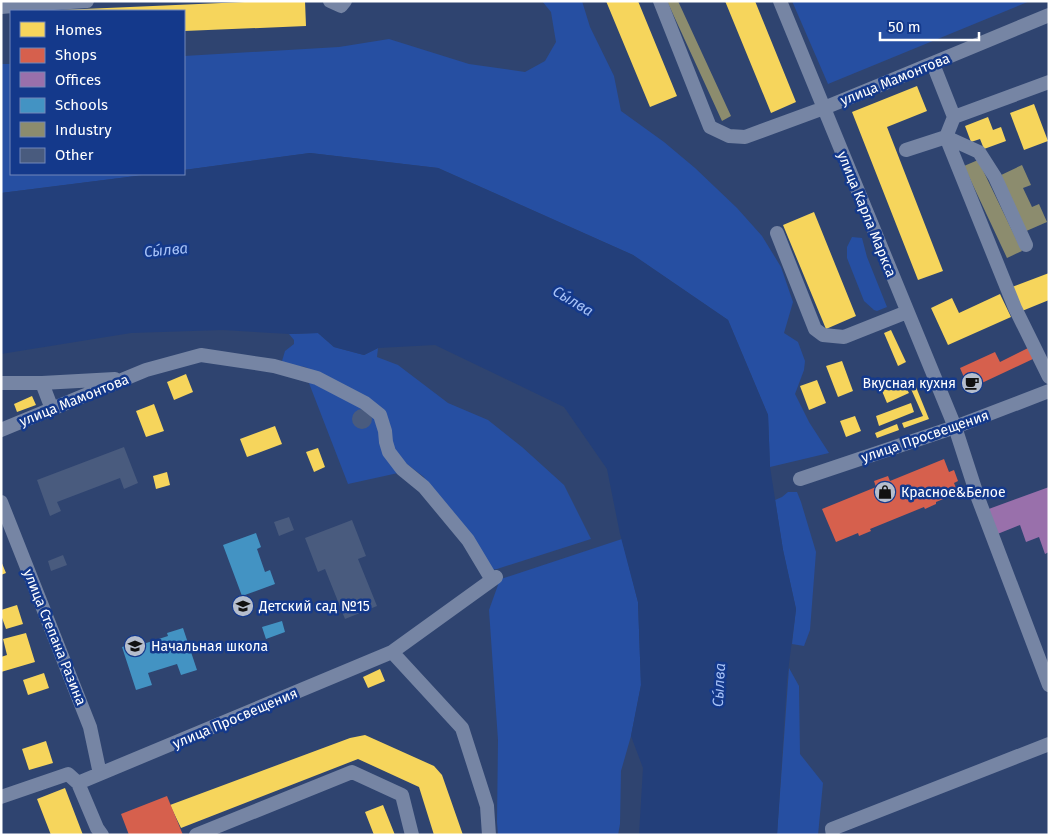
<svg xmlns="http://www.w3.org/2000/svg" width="1050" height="836" font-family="'Fira Sans',sans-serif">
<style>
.green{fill:#264fa2}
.water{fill:#233f7a}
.homes{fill:#f6d55c}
.shops{fill:#d6604d}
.offices{fill:#9970ab}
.schools{fill:#4393c3}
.industry{fill:#8c8c6e}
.building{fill:#495b7e}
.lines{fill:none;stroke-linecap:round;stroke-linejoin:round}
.minor{stroke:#7685a4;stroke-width:14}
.labels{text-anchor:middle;stroke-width:5;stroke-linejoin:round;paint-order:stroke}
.street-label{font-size:14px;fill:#fff;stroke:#14398b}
.poi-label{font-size:14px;fill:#fff;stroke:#14398b;text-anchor:start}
.water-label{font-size:15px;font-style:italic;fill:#a7c2f7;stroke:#14398b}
</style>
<rect width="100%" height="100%" fill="#2f4470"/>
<path class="green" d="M542 1H582L590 27 614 76 621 111 664 142 695 168 737 208 762 236 781 267 793 302 784 333 798 342 805 361 804 370 795 394 809 422 829 453 770 467 768 415 728 320 633 255 438 168 310 153 184 170V56L339 47 389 39 469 64 525 72 545 61 556 42 551 12Z
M792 1H1030L828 84Z
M1 64H11V174H152L1 193Z
M852 237 862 238 867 257 887 307 877 311 874 310 864 301 847 258V247Z
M318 333 334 347 364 355 378 348 377 357 398 365 448 403 488 420 522 447 564 485 591 539 497 569 491 570 427 485 424 477 400 459 391 447 384 416 331 379 305 367 286 364 282 361 285 351 294 344V340L289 334Z
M307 378 369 409 378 419 398 473 348 484Z
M788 492H797L801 502 816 552 810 630 804 646 792 644 796 609 783 550 775 500 782 497Z
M622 539 638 602 641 685 631 736 621 771 620 824 618 835H498L497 822 498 740 489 610 498 585V580Z
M789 668 799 686 800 754 823 783 818 835H777Z"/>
<path class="water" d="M310 153 438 168 633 255 728 320 768 415 770 467 783 550 796 609 787 679 777 835H639L643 768 631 736 641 685 638 602 620 534 607 469 564 407 435 345 378 348 364 355 334 347 318 333 289 334 223 330 131 333 1 354V193L152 174H184V170Z"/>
<path class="homes" d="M267 1H305L306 26 184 31V11H61V10Z
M606 1H638L677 96 650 107Z
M725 1H755L796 102 771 113Z
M917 86 927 111 887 127 943 271 918 280 852 112Z
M1034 104 1048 141 1024 150 1010 113Z
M988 117 993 130 1001 127 1006 141 984 149 980 139 971 142 965 126Z
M814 212 856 316 826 329 783 225Z
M1049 273V300L1022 311 1012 287Z
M1000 294 1011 317 948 345 931 308 952 298 959 313Z
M891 330 906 362 898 366 884 333Z
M842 361 853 391 838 397 826 366Z
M186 374 193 392 174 400 167 382Z
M817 380 826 403 809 410 800 386Z
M903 382 909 393 887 403 882 391Z
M916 387 929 419 904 428 902 423 923 416 911 389Z
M32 396 36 405 17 412 14 404Z
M911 403 914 412 879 426 876 416Z
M154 404 164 431 146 437 136 411Z
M855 416 861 431 846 437 840 421Z
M897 424 899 430 877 438 875 433Z
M275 426 282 444 247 457 240 439Z
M318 448 325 467 314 472 306 452Z
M167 472 170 485 156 489 153 476Z
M1 561 6 573 1 575Z
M17 605 23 624 6 629 1 615V610Z
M26 633 35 662 1 672V657L7 655 3 639Z
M380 669 385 681 368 688 363 677Z
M44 673 49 688 28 695 23 680Z
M365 735 434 766 442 775 463 835H434L419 787 358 759 181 828 170 805 350 738Z
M46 741 53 763 29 770 22 749Z
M65 788 83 835H51L37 799Z
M383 805 395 835H374L365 812Z"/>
<path class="shops" d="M1030 347 1035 358 969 389 960 368 995 352 1000 362Z
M944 459 949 472 954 470 958 481 954 483 958 493 936 502V504L925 509 924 507 870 529 871 531 859 536 858 533 836 542 822 509 876 487 874 481 888 476 890 481Z
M167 796 183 835H129L121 814Z"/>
<path class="offices" d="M1049 487V552L1045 554 1039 537 1026 542 1020 525 995 535 986 510Z"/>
<path class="schools" d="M256 533 261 547 257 549 265 572 270 570 275 584 242 596 223 545Z
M282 621 285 632 266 639 262 627Z
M183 628 197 670 181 675 177 664 148 673 152 685 136 690 122 647 139 642 140 645 168 636 167 633Z"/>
<path class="industry" d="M667 1H678L731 116 722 121Z
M978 160 1022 251 1007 258 964 166Z
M1022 165 1031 185 1023 188 1032 207 1039 204 1047 222 1024 232 999 176Z"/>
<path class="building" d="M352 419a10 10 0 1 1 20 0a10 10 0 1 1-20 0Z
M124 447 138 483 124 489 120 478 57 502 61 511 50 516 37 480Z
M289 517 294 530 279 536 274 522Z
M352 520 366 556 358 559 377 606 345 619 325 569 318 572 305 538Z
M63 555 67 565 51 571 48 561Z"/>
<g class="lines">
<path class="minor" d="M330 1 341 6 345 1
M660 1 710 127 729 136 745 137 824 108 885 83 1049 15
M780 1 955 427 978 498 1049 685
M1 7 37 4 87 1
M933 64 954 117 946 137 1015 308 1049 377
M954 117 1049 82
M906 150 946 137 979 152 995 177 1026 245
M777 233 815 329 823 335 844 337 907 312
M1 383H42L115 379
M42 383 52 409
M1 430 146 370 201 355 274 366 317 378 365 403 380 415 385 431 386 442 389 452 402 469 424 487 468 540 492 580
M800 479 955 427 1049 391
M1 502 90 727 100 774
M392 652 462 728 487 806 489 835
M78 783 392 652 496 577
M1 797 68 774 78 783 97 828 102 835
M196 835 352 772 402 795 412 835
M833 835 832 829 1049 744"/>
</g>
<defs>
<g id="cafe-disc" transform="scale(1.125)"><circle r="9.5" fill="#b6becd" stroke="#14398b"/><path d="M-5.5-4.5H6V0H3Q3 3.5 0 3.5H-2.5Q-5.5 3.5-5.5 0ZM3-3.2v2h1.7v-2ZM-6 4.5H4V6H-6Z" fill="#111"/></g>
<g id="shop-disc" transform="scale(1.125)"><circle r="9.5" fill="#b6becd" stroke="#14398b"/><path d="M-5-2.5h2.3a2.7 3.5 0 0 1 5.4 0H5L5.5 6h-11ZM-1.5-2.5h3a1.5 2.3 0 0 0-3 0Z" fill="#111"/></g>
<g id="school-disc" transform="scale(1.125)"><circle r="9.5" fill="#b6becd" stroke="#14398b"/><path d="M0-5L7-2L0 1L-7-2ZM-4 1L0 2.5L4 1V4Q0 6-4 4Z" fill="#111"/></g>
</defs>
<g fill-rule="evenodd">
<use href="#cafe-disc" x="972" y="383"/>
<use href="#shop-disc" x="885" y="492"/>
<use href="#school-disc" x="243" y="606"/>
<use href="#school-disc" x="135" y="646"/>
</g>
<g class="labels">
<g class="street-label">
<text transform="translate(895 79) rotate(-22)" y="5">улица Мамонтова</text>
<text transform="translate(867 214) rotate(68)" y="5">улица Карла Маркса</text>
<text transform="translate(74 400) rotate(-22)" y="5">улица Мамонтова</text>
<text transform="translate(925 436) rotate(-19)" y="5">улица Просвещения</text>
<text transform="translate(55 637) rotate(68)" y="5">улица Степана Разина</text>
<text transform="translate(235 718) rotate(-23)" y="5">улица Просвещения</text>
</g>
<g class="poi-label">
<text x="956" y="388" text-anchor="end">Вкусная кухня</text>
<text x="901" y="497">Красное&amp;Белое</text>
<text x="259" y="611">Детский сад №15</text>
<text x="151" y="651">Начальная школа</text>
</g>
<g class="water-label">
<text transform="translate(166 250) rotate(-5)" y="5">Сы́лва</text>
<text transform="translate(573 301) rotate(31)" y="5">Сы́лва</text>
<text transform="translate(719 685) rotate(-87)" y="5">Сы́лва</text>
</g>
</g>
<rect width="1050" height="836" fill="none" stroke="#ffffff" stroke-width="5"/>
<rect x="10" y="10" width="175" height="165" fill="#14398b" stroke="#7288b9"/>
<rect x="20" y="22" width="25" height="15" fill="#f6d55c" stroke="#7288b9"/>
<text x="55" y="35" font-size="15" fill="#ffffff">Homes</text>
<rect x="20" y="48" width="25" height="15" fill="#d6604d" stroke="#7288b9"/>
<text x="55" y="60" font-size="15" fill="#ffffff">Shops</text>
<rect x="20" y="72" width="25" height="15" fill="#9970ab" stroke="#7288b9"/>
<text x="55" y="85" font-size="15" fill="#ffffff">Offices</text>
<rect x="20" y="98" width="25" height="15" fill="#4393c3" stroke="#7288b9"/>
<text x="55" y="110" font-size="15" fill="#ffffff">Schools</text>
<rect x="20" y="122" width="25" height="15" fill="#8c8c6e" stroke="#7288b9"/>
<text x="55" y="135" font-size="15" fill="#ffffff">Industry</text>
<rect x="20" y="148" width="25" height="15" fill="#495b7e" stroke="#7288b9"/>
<text x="55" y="160" font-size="15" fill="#ffffff">Other</text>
<path d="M880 32v8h99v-8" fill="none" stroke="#ffffff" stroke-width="2.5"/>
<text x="888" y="32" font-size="15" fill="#ffffff" stroke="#14398b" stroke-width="4" paint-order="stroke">50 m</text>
</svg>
